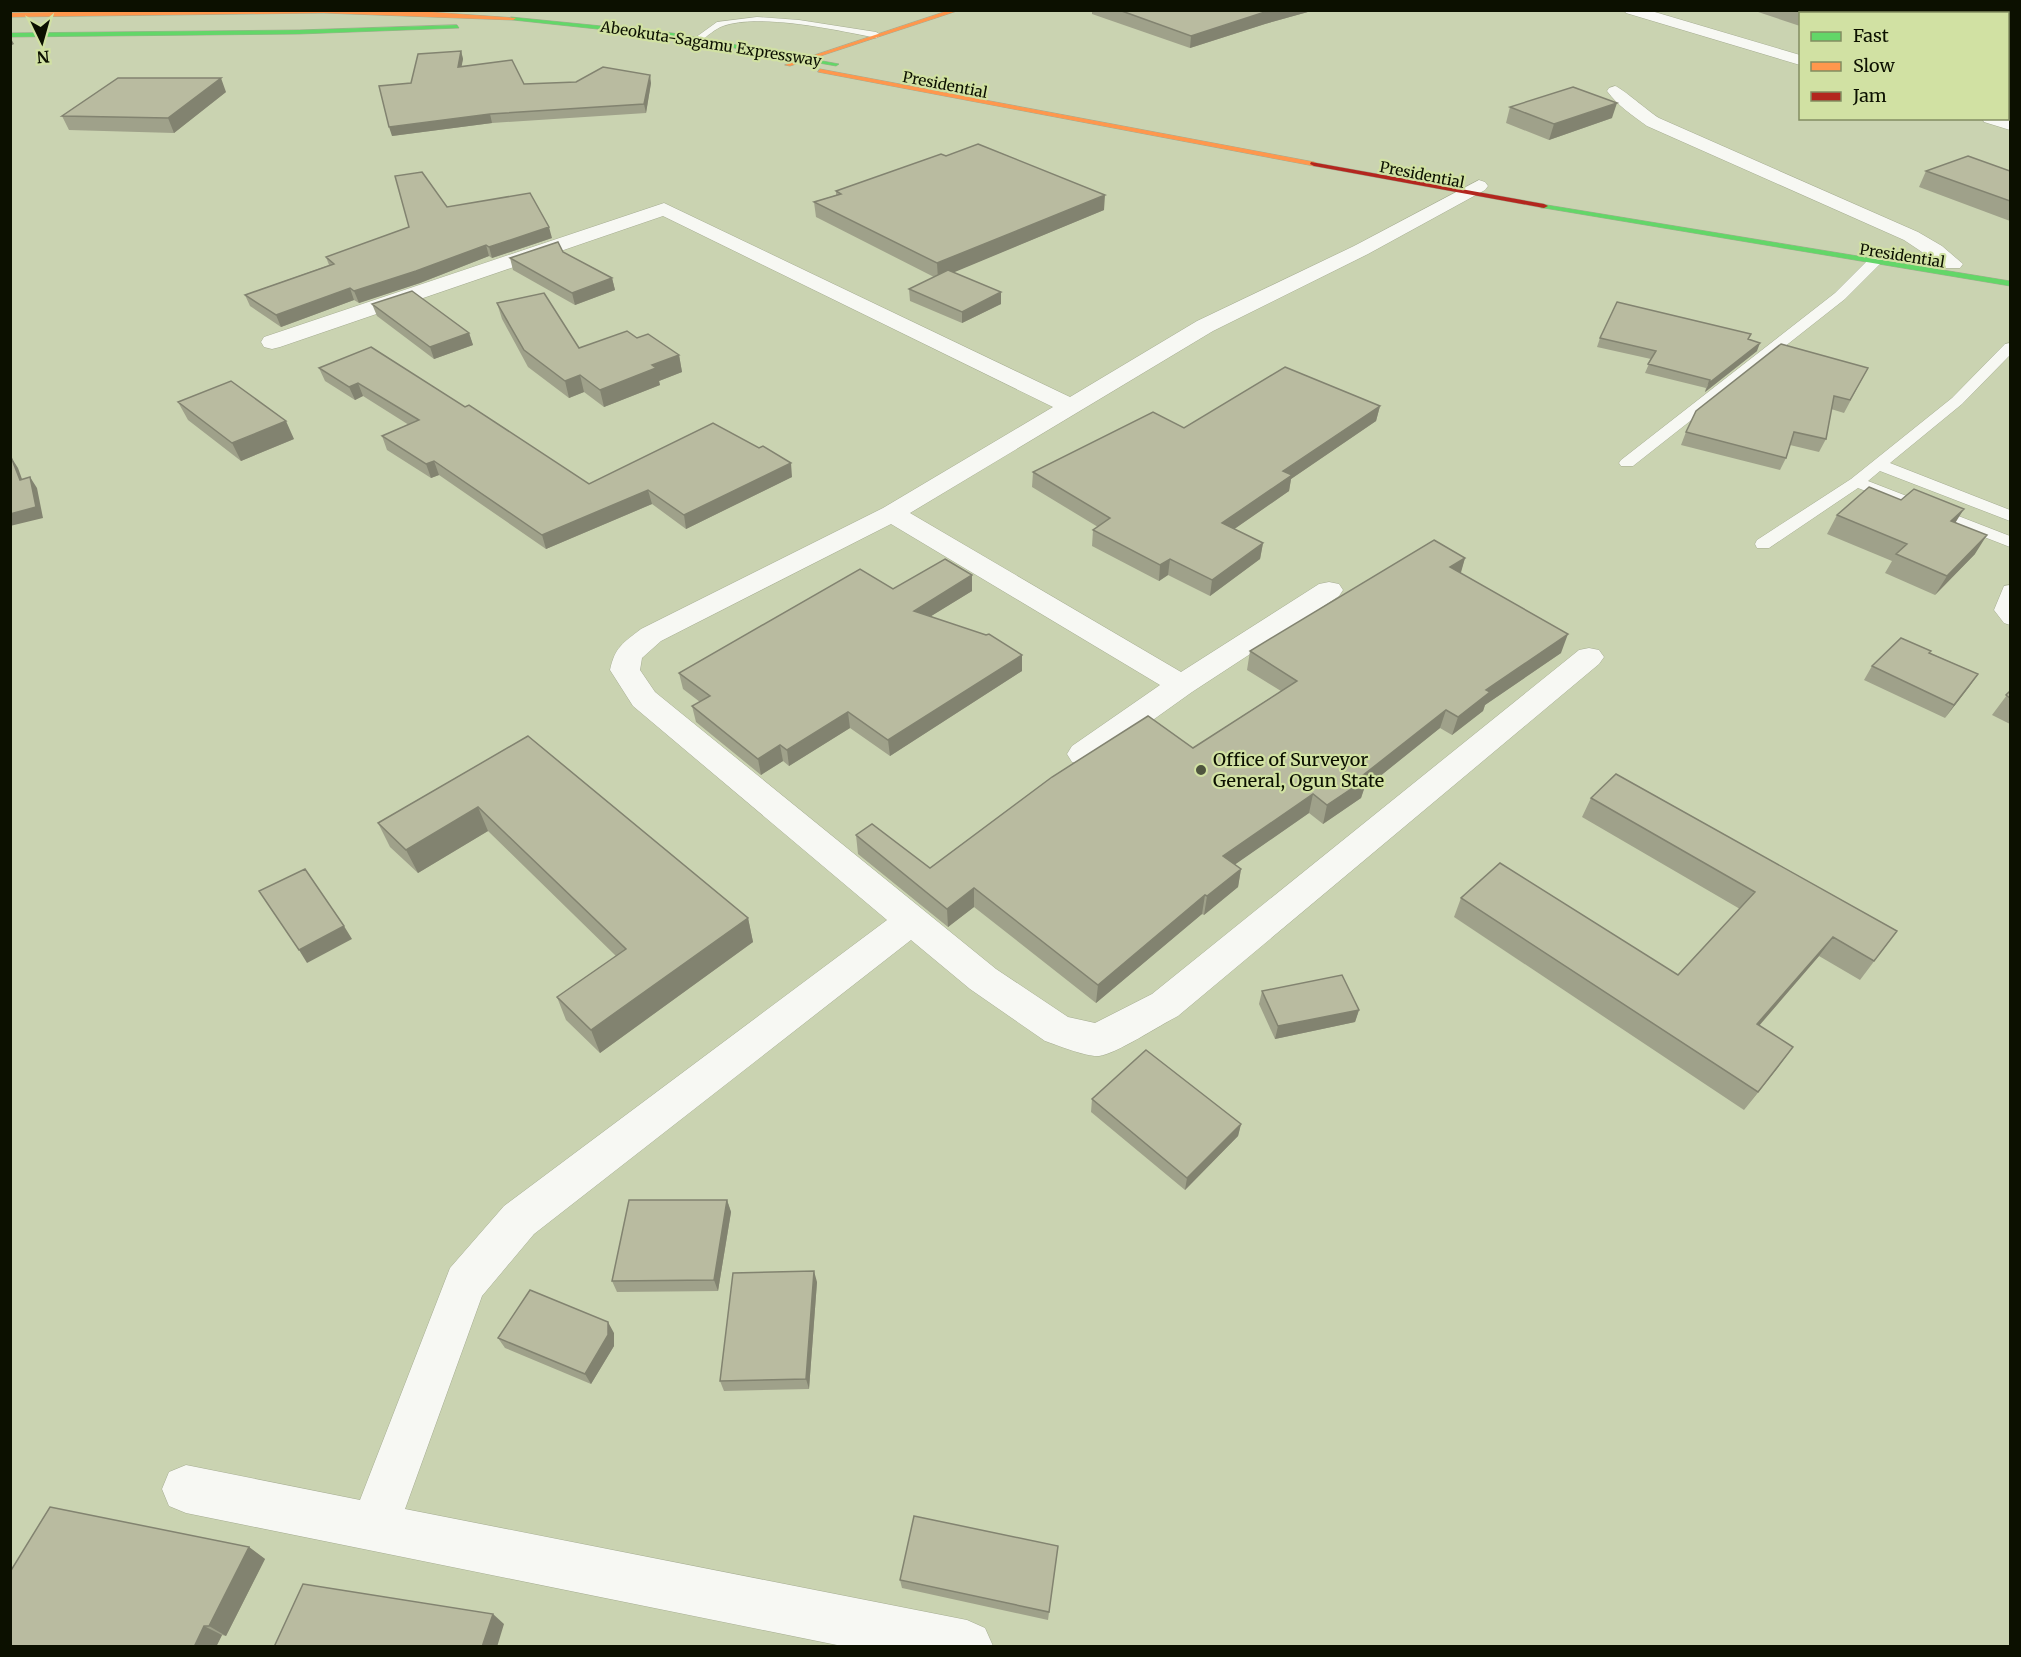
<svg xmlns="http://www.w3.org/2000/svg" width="2021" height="1657" font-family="Merriweather,serif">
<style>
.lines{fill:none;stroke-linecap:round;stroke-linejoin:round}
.lane-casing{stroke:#a5ac91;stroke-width:1}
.street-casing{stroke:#a5ac91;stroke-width:1}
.fast-casing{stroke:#a5ac91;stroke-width:1}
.slow-casing{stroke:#a5ac91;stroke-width:1}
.jam-casing{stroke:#a5ac91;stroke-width:1}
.lane{fill:#f7f8f3;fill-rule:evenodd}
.street{fill:#f7f8f3;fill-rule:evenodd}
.fast{fill:#63d668;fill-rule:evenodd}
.slow{fill:#ff974d;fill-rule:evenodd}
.jam{fill:#b3261e;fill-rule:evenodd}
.wall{fill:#9fa18a}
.shaded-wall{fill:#828370}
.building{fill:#b9bba0;stroke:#828370;stroke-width:1.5}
.poi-dot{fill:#4e543e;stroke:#d1e1a3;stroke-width:2}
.labels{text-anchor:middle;stroke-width:4.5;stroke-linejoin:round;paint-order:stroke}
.far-street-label{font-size:15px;fill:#0c1000;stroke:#d1e1a3}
.poi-label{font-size:18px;fill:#0c1000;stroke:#d1e1a3;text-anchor:start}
</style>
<rect width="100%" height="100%" fill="#cad3b1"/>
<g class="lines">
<g class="lane-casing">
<path id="lane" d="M757 17 799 20 876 32 881 35 876 38C837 30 760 13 723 26 715 29 707 36 700 42L692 40 717 22Z
M1876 256 1881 257 1882 260 1881 263 1845 299 1633 466H1621L1619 463 1621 460 1835 293 1871 257Z
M2010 343V355L1962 404 1890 463 2010 510V521L1880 471 1868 481 2010 536V547L1858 488 1769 548H1757L1755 544 1757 540 1851 479 1952 398 2005 344Z
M2010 585V625L2004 623 1994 610 2004 586Z"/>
</g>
<g class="street-casing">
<path id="street" d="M1624 10H1648L1800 55V65L1626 13Z
M1615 86C1622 88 1649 112 1659 118L1918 232 1942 246 1963 264 1960 268H1946L1904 240 1647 126C1632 115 1618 106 1607 91L1609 88Z
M1982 118 2010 119V130L1984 122Z
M1479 180 1485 182 1488 186 1485 190 1368 254 1213 331 910 513 1181 672 1319 584 1329 582 1339 584 1343 590 1339 596 1192 692 1094 762 1083 765 1072 762 1067 754 1072 746 1160 685 891 524 661 641 642 658 640 670 655 692 996 969 1068 1017 1095 1023 1152 994 1579 650 1589 648 1599 650 1604 657 1599 664 1178 1016C1160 1025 1116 1054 1099 1056 1086 1057 1057 1045 1045 1041L970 989 911 940 534 1234 482 1296 405 1509 967 1620 985 1628 993 1646H842L186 1513 169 1506 162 1489 169 1472 186 1465 360 1500 450 1268 504 1206 887 920 633 706 610 670C615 647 623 643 641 629L883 508 1053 407 663 216 280 347 272 349 264 347 261 342 264 337 664 203 1070 397 1197 321 1354 246Z"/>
</g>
<g class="fast-casing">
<path id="fast" d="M511 17 672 33 839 64 836 66 672 37 513 20Z
M457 25 459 28 299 34 10 37V33L299 30Z
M1541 204 2010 281V286L1544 208H1541Z"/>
</g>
<g class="slow-casing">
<path id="slow" d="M165 10H401L516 18 513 20 324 13 10 17V13Z
M950 10H960L790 66 785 65Z
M820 69 1314 162 1318 164 1314 166 818 72Z"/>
</g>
<g class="jam-casing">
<path id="jam" d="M1311 162 1544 204 1548 206 1544 208 1314 166 1310 164Z"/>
</g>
<use href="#lane" class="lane"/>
<use href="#street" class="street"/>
<use href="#fast" class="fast"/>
<use href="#slow" class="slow"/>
<use href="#jam" class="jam"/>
</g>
<path class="wall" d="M1092 10H1315L1265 24 1190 48 1092 14Z
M1752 10H1898L1888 14H1800V26Z
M461 51 463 59 461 66 524 84 651 83 646 113 492 123 392 136 411 83Z
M226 92 174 133 69 130 62 116Z
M1510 107 1612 118 1549 140 1506 123Z
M1926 171H2010V221L1919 187Z
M836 191 1104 210 953 272 1001 304 962 323 910 301 909 289 934 277 816 217 814 202 836 195Z
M447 207 552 238 492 258 489 256 420 283 359 303 354 300 281 327 250 306 245 295 329 265 326 257 409 227Z
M563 252 612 278 615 290 575 305 513 270 510 258Z
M497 303 579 348 637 338 679 355 682 372 659 381 660 385 604 407 584 392 569 398 528 367 502 319Z
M372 304 469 333 473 345 434 359 377 316Z
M1600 338 1749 339 1757 351 1705 392 1706 388 1645 373 1651 359 1597 347Z
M319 368 465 407 589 484 792 477 686 529 652 504 546 549 439 475 431 478 387 450 382 436 409 425 363 396 355 400 325 381Z
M1868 368 1844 413 1831 409 1826 439 1819 452 1790 445 1786 458 1780 470 1681 445 1686 432Z
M178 402 294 439 241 461 188 420Z
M1380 406 1376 421 1291 479 1289 491 1234 529 1263 543 1260 559 1210 596 1168 575 1159 581 1092 546 1093 530 1098 527 1032 487 1033 472 1184 428Z
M1837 515 1956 522 1975 554 1935 595 1885 573 1892 561 1827 534Z
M1465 558 1460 573 1561 653 1485 705 1483 711 1452 735 1440 728 1364 789 1361 798 1323 824 1309 813 1235 864 1241 869 1238 887 1204 915 1202 914 1096 1003 974 907 948 927 858 854 856 835 930 868 1193 748 1281 691 1247 670 1250 651Z
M893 589 972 591 931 616 1022 671 890 756 850 728 789 766 783 761 761 775 696 722 692 706 700 702 683 689 679 673Z
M1930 653 1978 674 1945 718 1864 680 1872 666Z
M2010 691V724L1992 715Z
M528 736 748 918 753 942 600 1053 566 1020 557 997 616 956 488 831 418 873 390 847 378 823Z
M1591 798 1897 931 1860 980 1819 956 1759 1026 1779 1066 1744 1110 1454 917 1461 898 1678 975 1740 909 1582 817Z
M1262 991 1359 1010 1355 1022 1275 1039 1259 1004Z
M1092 1099 1241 1124 1238 1136 1185 1190 1091 1112Z
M727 1200 731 1212 718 1291 617 1292 612 1281Z
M817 1282 809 1389 724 1391 720 1381Z
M614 1333V1346L591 1384 505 1348 498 1338Z
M1058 1546 1048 1620 902 1588 900 1580Z
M249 1547 265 1559 226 1636 222 1635 216 1647H10Z"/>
<path class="shaded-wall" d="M1271 10H1315L1265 24 1190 48 1191 36Z
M1846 10H1898L1888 14H1835Z
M10 37 14 44 10 46Z
M461 51 463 59 460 75 458 67Z
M650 75 651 83 646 113 644 104Z
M221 78 226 92 174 133 168 118Z
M1617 103 1612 118 1549 140 1554 124Z
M490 114 492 123 392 136 389 127Z
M1105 195 1104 210 938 279 937 263Z
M549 227 552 238 492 258 489 247Z
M486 245 489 256 420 283 359 303 354 291Z
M612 278 615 290 575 305 572 293Z
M350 288 354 300 281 327 276 315Z
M1001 292V304L962 323V312Z
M469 333 473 345 434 359 430 347Z
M1760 343 1757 351 1705 392 1709 383Z
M679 355 682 372 659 381 660 385 604 407 600 390 652 365Z
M580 375 584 392 569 398 565 381Z
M358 383 363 396 355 400 349 387Z
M1380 406 1376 421 1291 479 1289 491 1220 539 1222 523 1283 471Z
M286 421 294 439 241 461 232 443Z
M11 457 18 468 26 490 20 480Z
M434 461 439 475 431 478 426 464Z
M791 463 792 477 686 529 684 515Z
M30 477 37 488 43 518 10 526V514Z
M648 490 652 504 546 549 542 535Z
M1964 509 1952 528 1951 521Z
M1987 535 1975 554 1935 595 1947 576Z
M1263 543 1260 559 1210 596 1212 580Z
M1465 558 1460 576 1450 567Z
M1170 559 1168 575 1159 581 1160 565Z
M972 575V591L915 626 914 611Z
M1568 634 1561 653 1485 705 1483 711 1452 735 1458 717 1486 690Z
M1022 655V671L890 756 888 740Z
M1978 674 1969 687 1945 718 1954 705Z
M1446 710 1440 728 1364 789 1361 798 1323 824 1327 805 1362 776Z
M848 712 850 728 789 766 787 750Z
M780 745 783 761 761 775 758 759Z
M1313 794 1309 813 1220 875 1223 856Z
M478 807 488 831 418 873 406 850Z
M1241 869 1238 887 1204 915 1207 896Z
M974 888V907L948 927 947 909Z
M1205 895 1202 914 1096 1003 1098 985Z
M748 918 753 942 600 1053 591 1030Z
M344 926 352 939 307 963 299 950Z
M1833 937 1819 956 1744 1043 1757 1024Z
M1359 1010 1355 1022 1275 1039 1278 1026Z
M1793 1047 1779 1066 1744 1110Z
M1241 1124 1238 1136 1185 1190 1187 1178Z
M727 1200 731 1212 718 1291 714 1280Z
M814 1271 817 1282 809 1389 806 1379Z
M608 1322 614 1333V1346L591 1384 585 1374Z
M249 1547 265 1559 226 1636 209 1626Z
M493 1614 504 1624 497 1647H482Z
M204 1626 222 1635 216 1647H194Z"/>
<path class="building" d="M1119 10H1271L1191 36Z
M1812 10H1846L1835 14H1822Z
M461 51 458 67 512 60 524 84 576 82 603 67 650 75 644 104 490 114 389 127 379 86 411 83 418 54Z
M118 78H221L168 118 62 116Z
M1573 87 1617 103 1554 124 1510 107Z
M978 144 1105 195 937 263 814 202 841 194 836 191 941 154 946 156Z
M1968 156 2010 171V201L1926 171Z
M422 172 447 207 530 193 549 227 489 247 486 245 416 271 354 291 350 288 276 315 245 295 334 264 326 257 409 227 395 176Z
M558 242 563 252 612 278 572 293 510 258Z
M948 270 1001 292 962 312 909 289Z
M412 291 469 333 430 347 372 304Z
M544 293 579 348 627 331 637 338 648 334 679 355 652 365 656 368 600 390 580 375 565 381 524 350 497 303Z
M1617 302 1751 334 1748 339 1760 343 1709 383 1710 380 1648 364 1656 351 1600 338Z
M1781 344 1868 368 1850 400 1834 396 1826 439 1794 432 1786 458 1686 432 1696 411Z
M371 347 465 407 469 405 589 484 713 423 759 448 763 446 791 463 684 515 648 490 542 535 434 461 426 464 382 436 419 420 358 383 349 387 319 368Z
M1285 367 1380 406 1283 471 1292 475 1222 523 1263 543 1212 580 1170 559 1160 565 1093 530 1110 518 1033 472 1153 412 1184 428Z
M231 381 286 421 232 443 178 402Z
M11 457 20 480 30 477 36 507 10 514V458Z
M1869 487 1901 500 1914 489 1964 509 1951 521 1987 535 1947 576 1896 554 1907 544 1837 515Z
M1434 540 1465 558 1450 567 1568 634 1486 690 1490 692 1458 717 1446 710 1362 776 1366 779 1327 805 1313 794 1223 856 1241 869 1207 896 1205 895 1098 985 974 888 947 909 856 835 872 824 930 868 1052 777 1148 716 1193 748 1297 681 1250 651Z
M945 559 972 575 914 611 986 635 989 634 1022 655 888 740 848 712 787 750 780 745 758 759 692 706 710 696 679 673 860 569 893 589Z
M1901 638 1931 651 1929 653 1978 674 1954 705 1872 666Z
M2010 691V698L2006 695Z
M528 736 748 918 591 1030 557 997 626 949 478 807 406 850 378 823Z
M1616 774 1897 931 1874 961 1833 937 1757 1024 1793 1047 1758 1092 1461 898 1500 863 1678 975 1755 892 1591 798Z
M305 869 344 926 299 950 259 891Z
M1342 975 1359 1010 1278 1026 1262 991Z
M1146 1050 1241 1124 1187 1178 1092 1099Z
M629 1200H727L714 1280 612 1281Z
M814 1271 806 1379 720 1381 733 1273Z
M530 1290 608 1322V1335L585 1374 498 1338Z
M50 1507 249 1547 209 1626H204L194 1647H10V1572Z
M914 1516 1058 1546 1049 1612 900 1580Z
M303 1584 493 1614 482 1647H274Z"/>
<circle class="poi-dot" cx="1201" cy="770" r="6"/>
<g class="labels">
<g class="far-street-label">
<text transform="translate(711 44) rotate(9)" y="5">Abeokuta-Sagamu Expressway</text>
<text transform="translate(945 85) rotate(11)" y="5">Presidential</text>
<text transform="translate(1422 175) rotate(11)" y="5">Presidential</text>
<text transform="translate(1902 256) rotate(9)" y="5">Presidential</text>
</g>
<g class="poi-label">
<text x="1213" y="766">Office of Surveyor<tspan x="1213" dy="21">General, Ogun State</tspan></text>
</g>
</g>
<rect width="2021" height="1657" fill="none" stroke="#0c1000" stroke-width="24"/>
<rect x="1799" y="12" width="210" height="108" fill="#d1e1a3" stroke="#828d62" stroke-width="1.5"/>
<rect x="1811" y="32" width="30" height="9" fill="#63d668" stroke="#828d62" stroke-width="1.5"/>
<text x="1853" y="42" font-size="18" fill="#0c1000">Fast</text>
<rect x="1811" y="62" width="30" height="9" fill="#ff974d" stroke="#828d62" stroke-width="1.5"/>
<text x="1853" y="72" font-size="18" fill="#0c1000">Slow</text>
<rect x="1811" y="92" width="30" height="9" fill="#b3261e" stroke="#828d62" stroke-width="1.5"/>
<text x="1853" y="102" font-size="18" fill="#0c1000">Jam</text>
<g transform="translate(42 42) rotate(175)" stroke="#d1e1a3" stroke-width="4.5" paint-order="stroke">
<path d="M0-4.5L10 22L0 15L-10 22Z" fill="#0c1000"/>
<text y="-9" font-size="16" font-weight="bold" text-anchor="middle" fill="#0c1000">N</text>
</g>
</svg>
